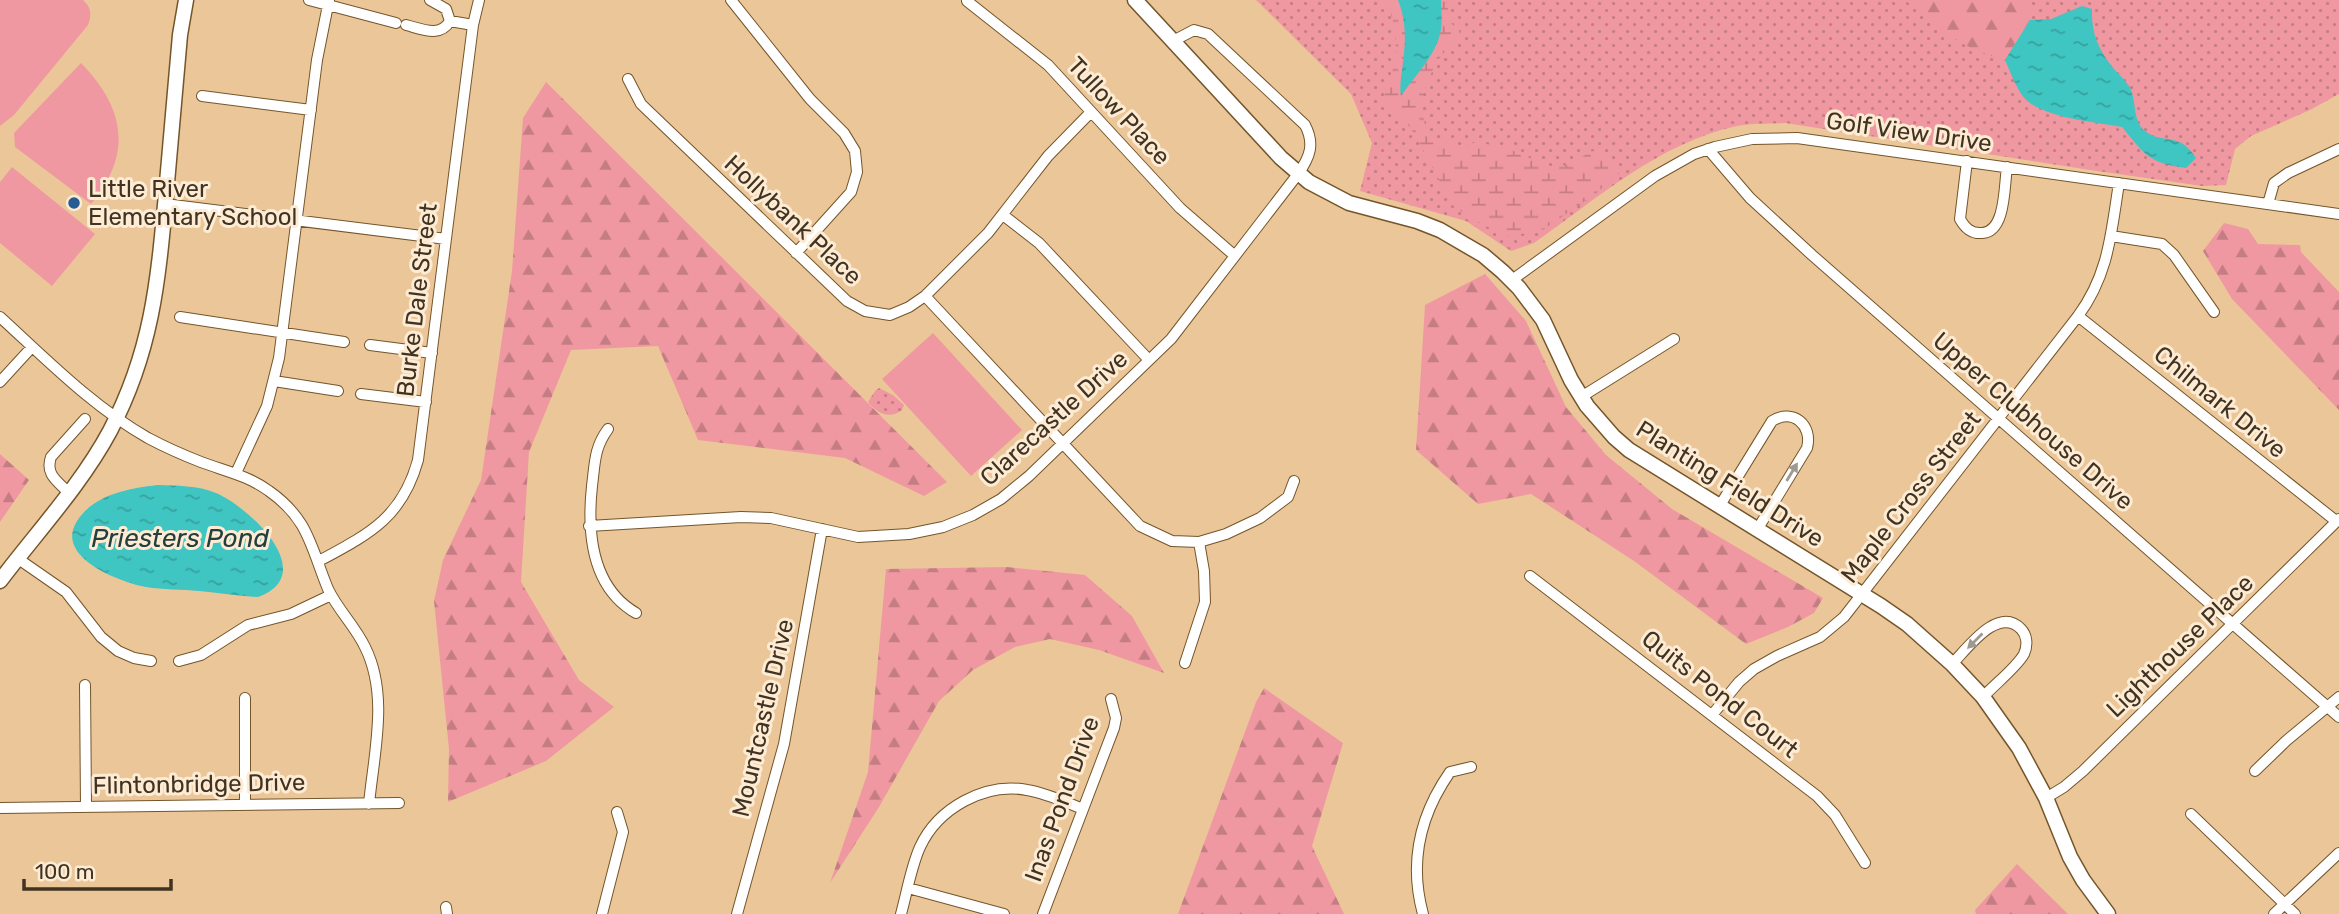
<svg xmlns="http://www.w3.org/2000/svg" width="2339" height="914" font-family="Rubik,sans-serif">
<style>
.grass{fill:url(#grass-dots)}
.forest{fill:url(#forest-firs)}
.wetland{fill:url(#wetland-marsh)}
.garden{fill:#f098a1}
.water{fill:url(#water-ripples)}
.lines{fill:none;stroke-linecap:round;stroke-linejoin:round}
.street-casing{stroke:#74552a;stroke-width:12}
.secondary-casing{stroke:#74552a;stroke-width:17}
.street{stroke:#fff;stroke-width:10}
.secondary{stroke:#fff;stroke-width:14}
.oneway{fill:#a09990}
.poi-dot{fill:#275b94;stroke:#fdebd4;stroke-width:2.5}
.labels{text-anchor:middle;stroke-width:6;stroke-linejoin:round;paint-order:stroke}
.street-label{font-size:24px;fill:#413321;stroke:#fdebd4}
.poi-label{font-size:24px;fill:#413321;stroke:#fdebd4;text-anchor:start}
.water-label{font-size:26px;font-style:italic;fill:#223e3d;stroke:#fdebd4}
</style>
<defs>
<pattern id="grass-dots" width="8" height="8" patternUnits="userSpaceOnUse" patternTransform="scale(1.75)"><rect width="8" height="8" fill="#f098a1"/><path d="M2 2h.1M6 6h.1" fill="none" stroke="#c47d83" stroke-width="1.8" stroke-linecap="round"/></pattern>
<pattern id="forest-firs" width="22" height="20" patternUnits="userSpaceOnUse" patternTransform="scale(1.75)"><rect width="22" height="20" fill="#f098a1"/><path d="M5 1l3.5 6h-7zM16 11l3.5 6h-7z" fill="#c47d83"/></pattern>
<pattern id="wetland-marsh" width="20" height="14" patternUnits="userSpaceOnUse" patternTransform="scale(1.75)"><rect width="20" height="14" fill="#f098a1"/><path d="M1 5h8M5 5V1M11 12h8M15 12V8" fill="none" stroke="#c47d83"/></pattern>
<pattern id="water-ripples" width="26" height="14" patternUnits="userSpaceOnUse" patternTransform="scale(1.75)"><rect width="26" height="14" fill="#3fc5c2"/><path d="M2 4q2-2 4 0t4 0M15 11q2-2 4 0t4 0" fill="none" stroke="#36a19d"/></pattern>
</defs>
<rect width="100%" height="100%" fill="#ebc699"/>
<path class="grass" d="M1256 0H2339V94L2310 110 2251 136 2235 149 2226 185 2202 186 2090 170 1785 123C1770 124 1753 123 1737 126 1659 143 1598 198 1534 243L1511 251 1466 221 1360 191 1372 143 1351 94Z
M879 388 893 395 904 405 902 410C889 420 877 413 868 402L875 391Z"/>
<path class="forest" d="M1902 0H2031L2030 20 2005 60C1986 54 1966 48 1950 35 1932 21 1924 8 1902 0Z
M546 82 947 482 924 496 845 458 698 440 658 346 571 350 529 452 521 582 579 680 614 707 546 761 448 802 449 749 434 601 443 560 481 480 512 271 523 118Z
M2224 223 2248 229 2258 244 2300 245 2301 252 2339 292V410L2232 299 2203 251Z
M1485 274 1526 321 1566 407 1606 455 1672 509 1823 598 1814 613 1788 627 1746 644 1634 561 1531 494 1478 504 1416 450 1425 305Z
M0 454 29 480 0 522Z
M1007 567 1085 575 1132 616 1164 673 1099 650 1050 639 1015 647 973 670 939 701 879 807 830 883 868 772 886 569Z
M1264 688 1343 743 1312 846 1344 914H1178L1256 702Z
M2017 864 2068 914H1976L1975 910Z"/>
<path class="wetland" d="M1385 0H1446L1451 23 1460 32 1435 64 1420 102 1427 134 1457 147 1477 142 1509 149 1551 167 1568 165 1592 151 1611 157 1622 171 1594 195 1541 231 1507 236 1475 221 1452 205 1417 138 1403 117 1382 100C1397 69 1402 31 1385 0Z"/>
<path class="garden" d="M0 0H83C91 7 92 14 88 25L14 115 0 126Z
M81 63C125 108 133 154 91 204L15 147 14 133Z
M12 167 95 234 52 286 0 243V182Z
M933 333 1022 430 971 476 882 379Z"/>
<path class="water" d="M1398 0H1441C1441 11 1443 23 1440 34 1435 56 1414 77 1401 96 1399 84 1402 74 1403 62 1406 40 1406 20 1398 0Z
M2082 6 2092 9C2091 34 2099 51 2114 69 2119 75 2125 80 2129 86 2137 99 2132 121 2145 131 2162 145 2180 131 2196 158L2186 168C2149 163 2145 155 2122 127 2096 122 2038 118 2022 95 2015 85 2010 71 2005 60L2030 20 2051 19Z
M157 485C176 486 198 485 216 493 249 507 321 574 258 597 238 596 219 593 199 591 182 589 163 590 146 587 119 582 54 557 77 521 95 494 127 489 157 485Z"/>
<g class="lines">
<g class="street-casing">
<path id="street" d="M309 0 396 23
M731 0 810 99 844 133 855 151 857 172 851 192 796 253
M967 1 1048 65 1180 208 1235 256
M450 21 473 25
M406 25C422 29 440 38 450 21L446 9 430 0
M628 79 641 104 847 301 865 311 890 315 909 307 925 296 988 233 1048 156 1090 113
M202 96 311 110
M1708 149 1750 198 1812 255 2339 717
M1967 161 1960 219C1965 228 1971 234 1982 233 2006 232 2004 186 2007 167
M165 204 446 239
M2268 204 2274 183 2288 173 2339 149
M1003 215 1039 243 1149 360
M2111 236 2162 244 2174 255 2214 312
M1512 280 1655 176 1694 154 1715 147 1752 139 1797 138 2339 214
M925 296 1140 526 1172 541 1199 542 1226 534 1260 518 1288 497 1294 481
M2078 316 2336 521
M0 317C47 360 93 407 148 438 165 447 183 455 201 462 225 471 249 476 269 491 309 519 311 548 328 589 338 610 355 626 365 647 389 695 374 752 369 804
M180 317 344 342
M370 345 432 353
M274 381 338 391
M0 382 32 347
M361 394 426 402
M1581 397 1674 339
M608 429C594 448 595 463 592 486 587 533 591 587 636 613
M236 473 267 406 279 358 317 60 329 0
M68 492C57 481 45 474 51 457L85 419
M1719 507 1772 421C1793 408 1813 425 1807 448L1757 530
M589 526 741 517 771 518 858 537 909 534 943 527 973 515 1001 499 1029 476 1171 339 1298 174C1310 157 1315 144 1305 125L1208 34 1194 30 1173 41
M17 558 66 592 101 637 118 651 134 658 151 661
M319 561C369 534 402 518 418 460L473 25 479 0
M1530 576 1817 796 1835 815 1865 863
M179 661 201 655 248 625 291 614 331 595
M1185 663 1205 602 1204 571 1199 542
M1952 664C1967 649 1998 605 2021 629 2027 635 2028 645 2024 654 2017 667 1994 685 1983 697
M85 685 86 806
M245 698V804
M1712 715 1739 682 1754 669 1777 656 1820 637 1844 617 2078 316C2109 274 2111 233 2119 183
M2255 771 2286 741 2339 697
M2046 798 2064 787 2083 771 2339 519
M0 808 399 803
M2191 814 2295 914
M908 888 1004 914
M446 907 447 914
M602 914 623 832 617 812
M737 914 784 744 822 529
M901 914C907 892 911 867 920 847 938 808 985 782 1027 790 1046 793 1065 802 1083 809
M1043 914 1114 728 1116 718 1111 699
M1423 914C1409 863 1420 815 1450 772L1471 767
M2274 914 2339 853"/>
</g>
<g class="secondary-casing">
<path id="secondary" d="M1135 0 1281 158 1309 182 1349 203 1417 221 1440 230 1483 255 1503 272 1519 288 1543 320 1571 380 1587 406 1614 437 1629 450 1881 606 1907 624 1952 664 1983 697 2019 748 2046 798 2070 857 2083 880 2108 914
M0 581C37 532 81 485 110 431 152 351 158 282 166 194 171 141 175 88 180 35L186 0"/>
</g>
<use href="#street" class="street"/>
<use href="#secondary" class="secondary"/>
</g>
<defs><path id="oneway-solid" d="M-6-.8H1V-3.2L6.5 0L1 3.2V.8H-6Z" transform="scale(1.75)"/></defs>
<g class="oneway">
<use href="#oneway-solid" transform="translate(1792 472) rotate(-59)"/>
<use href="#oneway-solid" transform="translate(1975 641) rotate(135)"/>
</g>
<circle class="poi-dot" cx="74" cy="203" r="7"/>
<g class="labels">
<g class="street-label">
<text transform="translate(1119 111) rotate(47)" y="8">Tullow Place</text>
<text transform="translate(1909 132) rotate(8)" y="8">Golf View Drive</text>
<text transform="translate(793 220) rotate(43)" y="8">Hollybank Place</text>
<text transform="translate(417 300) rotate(-83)" y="8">Burke Dale Street</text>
<text transform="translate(2220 402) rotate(39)" y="8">Chilmark Drive</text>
<text transform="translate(1054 418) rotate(-42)" y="8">Clarecastle Drive</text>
<text transform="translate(2033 421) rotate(41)" y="8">Upper Clubhouse Drive</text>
<text transform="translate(1730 484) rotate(32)" y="8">Planting Field Drive</text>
<text transform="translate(1911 497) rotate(-52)" y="8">Maple Cross Street</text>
<text transform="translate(2180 646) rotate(-44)" y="8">Lighthouse Place</text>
<text transform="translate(1720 694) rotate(38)" y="8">Quits Pond Court</text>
<text transform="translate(763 718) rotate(-77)" y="8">Mountcastle Drive</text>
<text transform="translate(199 784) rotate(-1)" y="8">Flintonbridge Drive</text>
<text transform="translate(1062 799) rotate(-70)" y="8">Inas Pond Drive</text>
</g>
<g class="poi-label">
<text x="88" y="197">Little River<tspan x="88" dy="28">Elementary School</tspan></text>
</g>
<g class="water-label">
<text x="180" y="547">Priesters Pond</text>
</g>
</g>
<path d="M24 879v10h147v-10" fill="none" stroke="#413321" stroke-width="3.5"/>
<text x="35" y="879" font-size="21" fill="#413321" stroke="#fdebd4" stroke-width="5" paint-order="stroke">100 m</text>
</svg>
